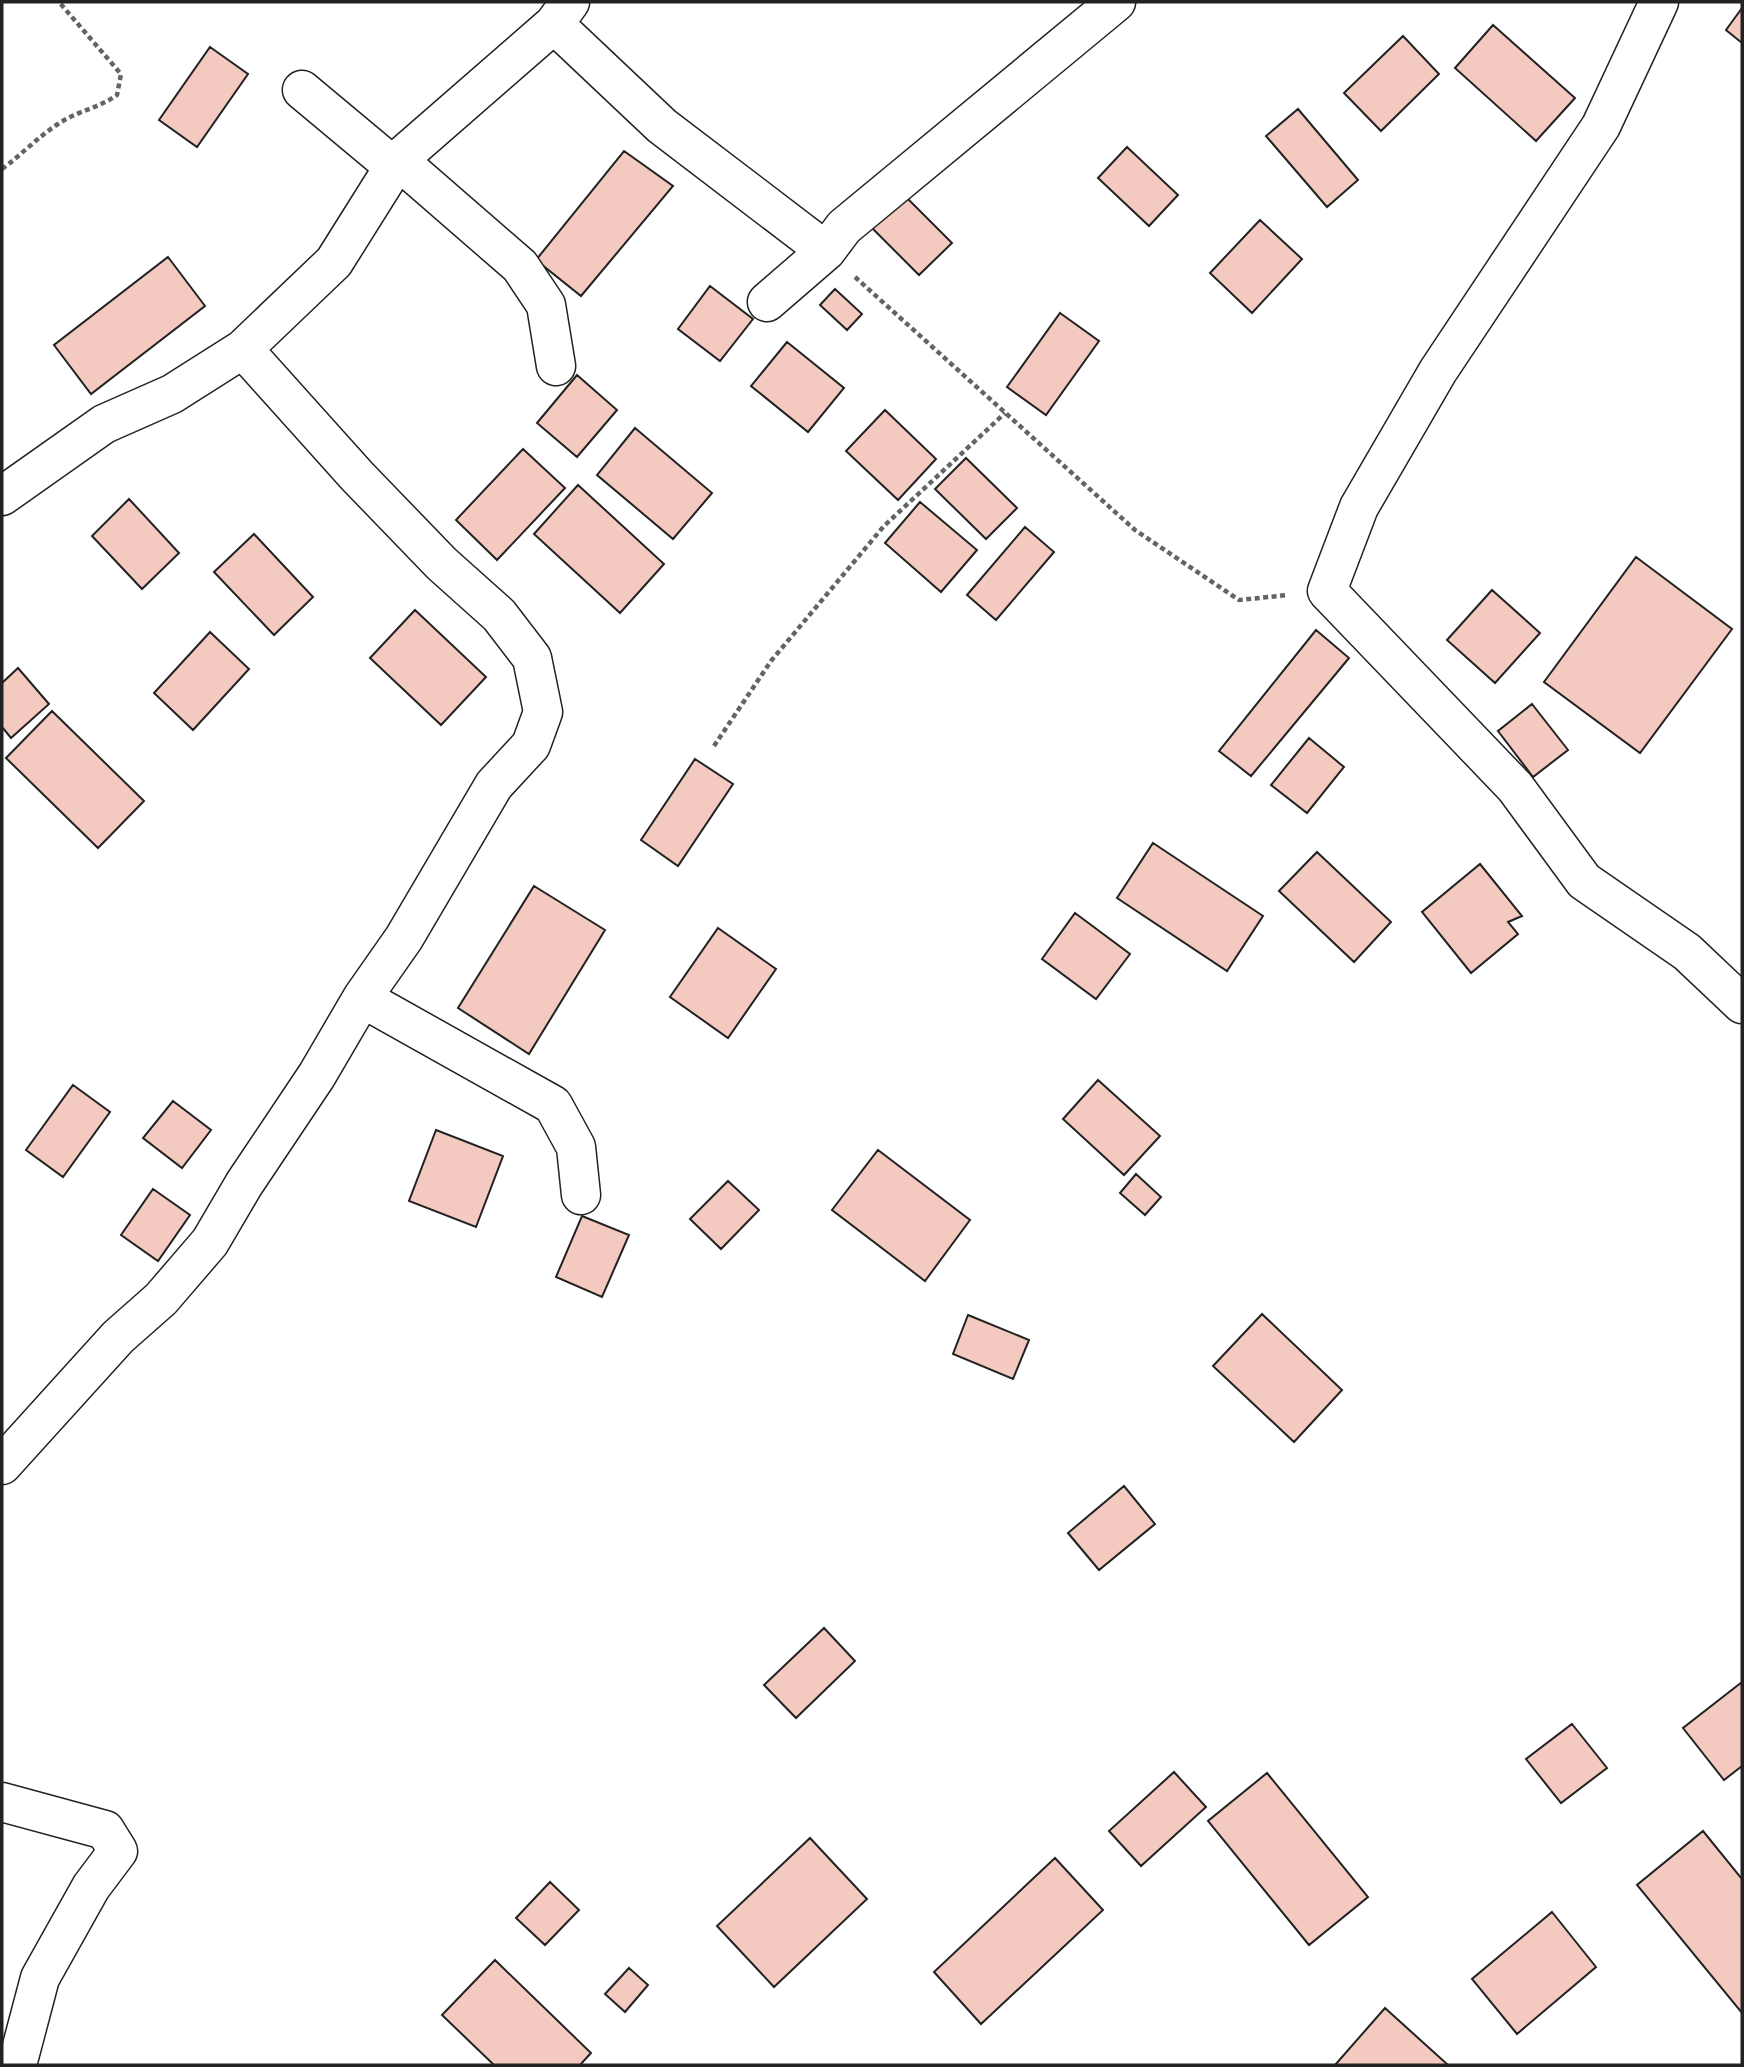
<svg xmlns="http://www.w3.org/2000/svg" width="1744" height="2067" font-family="'Space Grotesk',sans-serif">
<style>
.building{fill:#f3c9c0;stroke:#222;stroke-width:2}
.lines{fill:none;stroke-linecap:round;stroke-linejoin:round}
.minor-casing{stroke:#222;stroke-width:41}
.path{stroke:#646464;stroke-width:4.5;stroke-dasharray:5 3.5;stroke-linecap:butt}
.minor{stroke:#fff;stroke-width:38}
</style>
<rect width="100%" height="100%" fill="#fff"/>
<path class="building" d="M1742 8V43L1726 30Z
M1493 25 1575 98 1536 141 1455 68Z
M1403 36 1439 74 1381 131 1344 93Z
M210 47 248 74 197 147 159 120Z
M1298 109 1358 180 1327 207 1266 136Z
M1127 147 1178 195 1149 226 1098 178Z
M624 151 673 186 581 296 536 260Z
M901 192 952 243 919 275 868 224Z
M1260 220 1302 259 1252 313 1210 273Z
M168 257 205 306 91 394 54 345Z
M710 286 753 319 720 361 678 329Z
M835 289 862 314 847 330 820 305Z
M1060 313 1099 341 1046 415 1007 387Z
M787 342 844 388 808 432 751 386Z
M577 375 617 410 577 457 537 423Z
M885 410 936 459 898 500 846 451Z
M635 428 712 493 673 539 597 475Z
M523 449 565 488 497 560 456 520Z
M966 458 1017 508 986 539 935 489Z
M578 485 664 564 620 613 534 534Z
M129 499 179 553 142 589 92 536Z
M920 502 977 550 941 592 885 543Z
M1025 527 1054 552 996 620 967 595Z
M254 534 313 597 274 635 214 572Z
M1636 557 1732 629 1640 753 1544 682Z
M1492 590 1540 633 1495 683 1447 640Z
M415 610 486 677 441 725 370 658Z
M1316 630 1349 658 1251 776 1219 751Z
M210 632 249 669 193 730 154 693Z
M18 668 49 704 11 738 2 727V683Z
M1532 704 1568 750 1533 777 1498 731Z
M52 711 144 801 98 848 6 758Z
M1309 738 1344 767 1307 813 1271 785Z
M695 759 733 784 678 866 641 840Z
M1153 843 1263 916 1227 971 1117 898Z
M1317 852 1391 922 1354 962 1279 891Z
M1480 864 1522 916 1508 922 1518 934 1471 973 1422 912Z
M534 886 605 930 529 1054 458 1008Z
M1075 913 1130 954 1096 999 1042 959Z
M718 928 776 969 728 1038 670 997Z
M1098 1080 1160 1136 1124 1175 1063 1119Z
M73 1085 110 1112 63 1177 26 1150Z
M173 1101 211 1130 182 1168 143 1138Z
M436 1130 503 1156 476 1227 409 1201Z
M878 1150 970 1220 925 1281 832 1210Z
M1136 1174 1161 1197 1145 1215 1120 1193Z
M728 1181 759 1210 721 1249 690 1219Z
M153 1189 190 1215 158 1261 121 1235Z
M582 1216 629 1235 602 1297 556 1277Z
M1262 1314 1342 1390 1294 1442 1213 1366Z
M968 1315 1029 1340 1013 1379 953 1354Z
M1124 1486 1155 1524 1099 1570 1068 1533Z
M824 1628 855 1661 796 1718 764 1685Z
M1742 1682V1766L1724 1780 1683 1728Z
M1572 1724 1607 1768 1561 1803 1526 1759Z
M1174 1772 1206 1807 1141 1866 1109 1831Z
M1267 1773 1368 1897 1309 1945 1208 1821Z
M1703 1831 1742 1879V2013L1637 1885Z
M810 1838 867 1899 774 1987 717 1926Z
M1055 1858 1103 1910 981 2024 934 1972Z
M550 1882 579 1910 545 1945 516 1918Z
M1552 1912 1596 1967 1517 2034 1472 1979Z
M495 1960 591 2053 580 2065H494L442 2015Z
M629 1968 648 1985 625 2012 605 1994Z
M1385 2008 1448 2065H1335Z"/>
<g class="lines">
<g class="minor-casing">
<path id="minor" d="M1659 2 1601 126 1438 371 1359 507 1327 591 1515 787 1584 881 1687 952 1742 1004
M554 24 662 126 826 251
M302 90 393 166
M398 160 520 266 546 305 556 366
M767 302 826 251 844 227 1116 2
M243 349 357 476 442 564 499 615 532 658 543 712 531 745 494 785 404 938 362 998 553 1105 576 1147 581 1195
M2 496 104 424 172 394 243 349 334 262 398 160 554 24 570 2
M2 1465 118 1337 161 1299 210 1242 244 1184 317 1075 362 998
M2 1802 105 1830 118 1851 91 1887 40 1978 17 2065"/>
</g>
<path class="path" d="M2 169C21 155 38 137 58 124 77 111 99 108 117 95L121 74 59 2
M855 277 1135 530 1239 600 1288 595
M714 746 771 661 884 526 1005 413"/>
<use href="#minor" class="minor"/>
</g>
<rect width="1744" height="2067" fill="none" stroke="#222222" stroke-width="7"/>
</svg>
